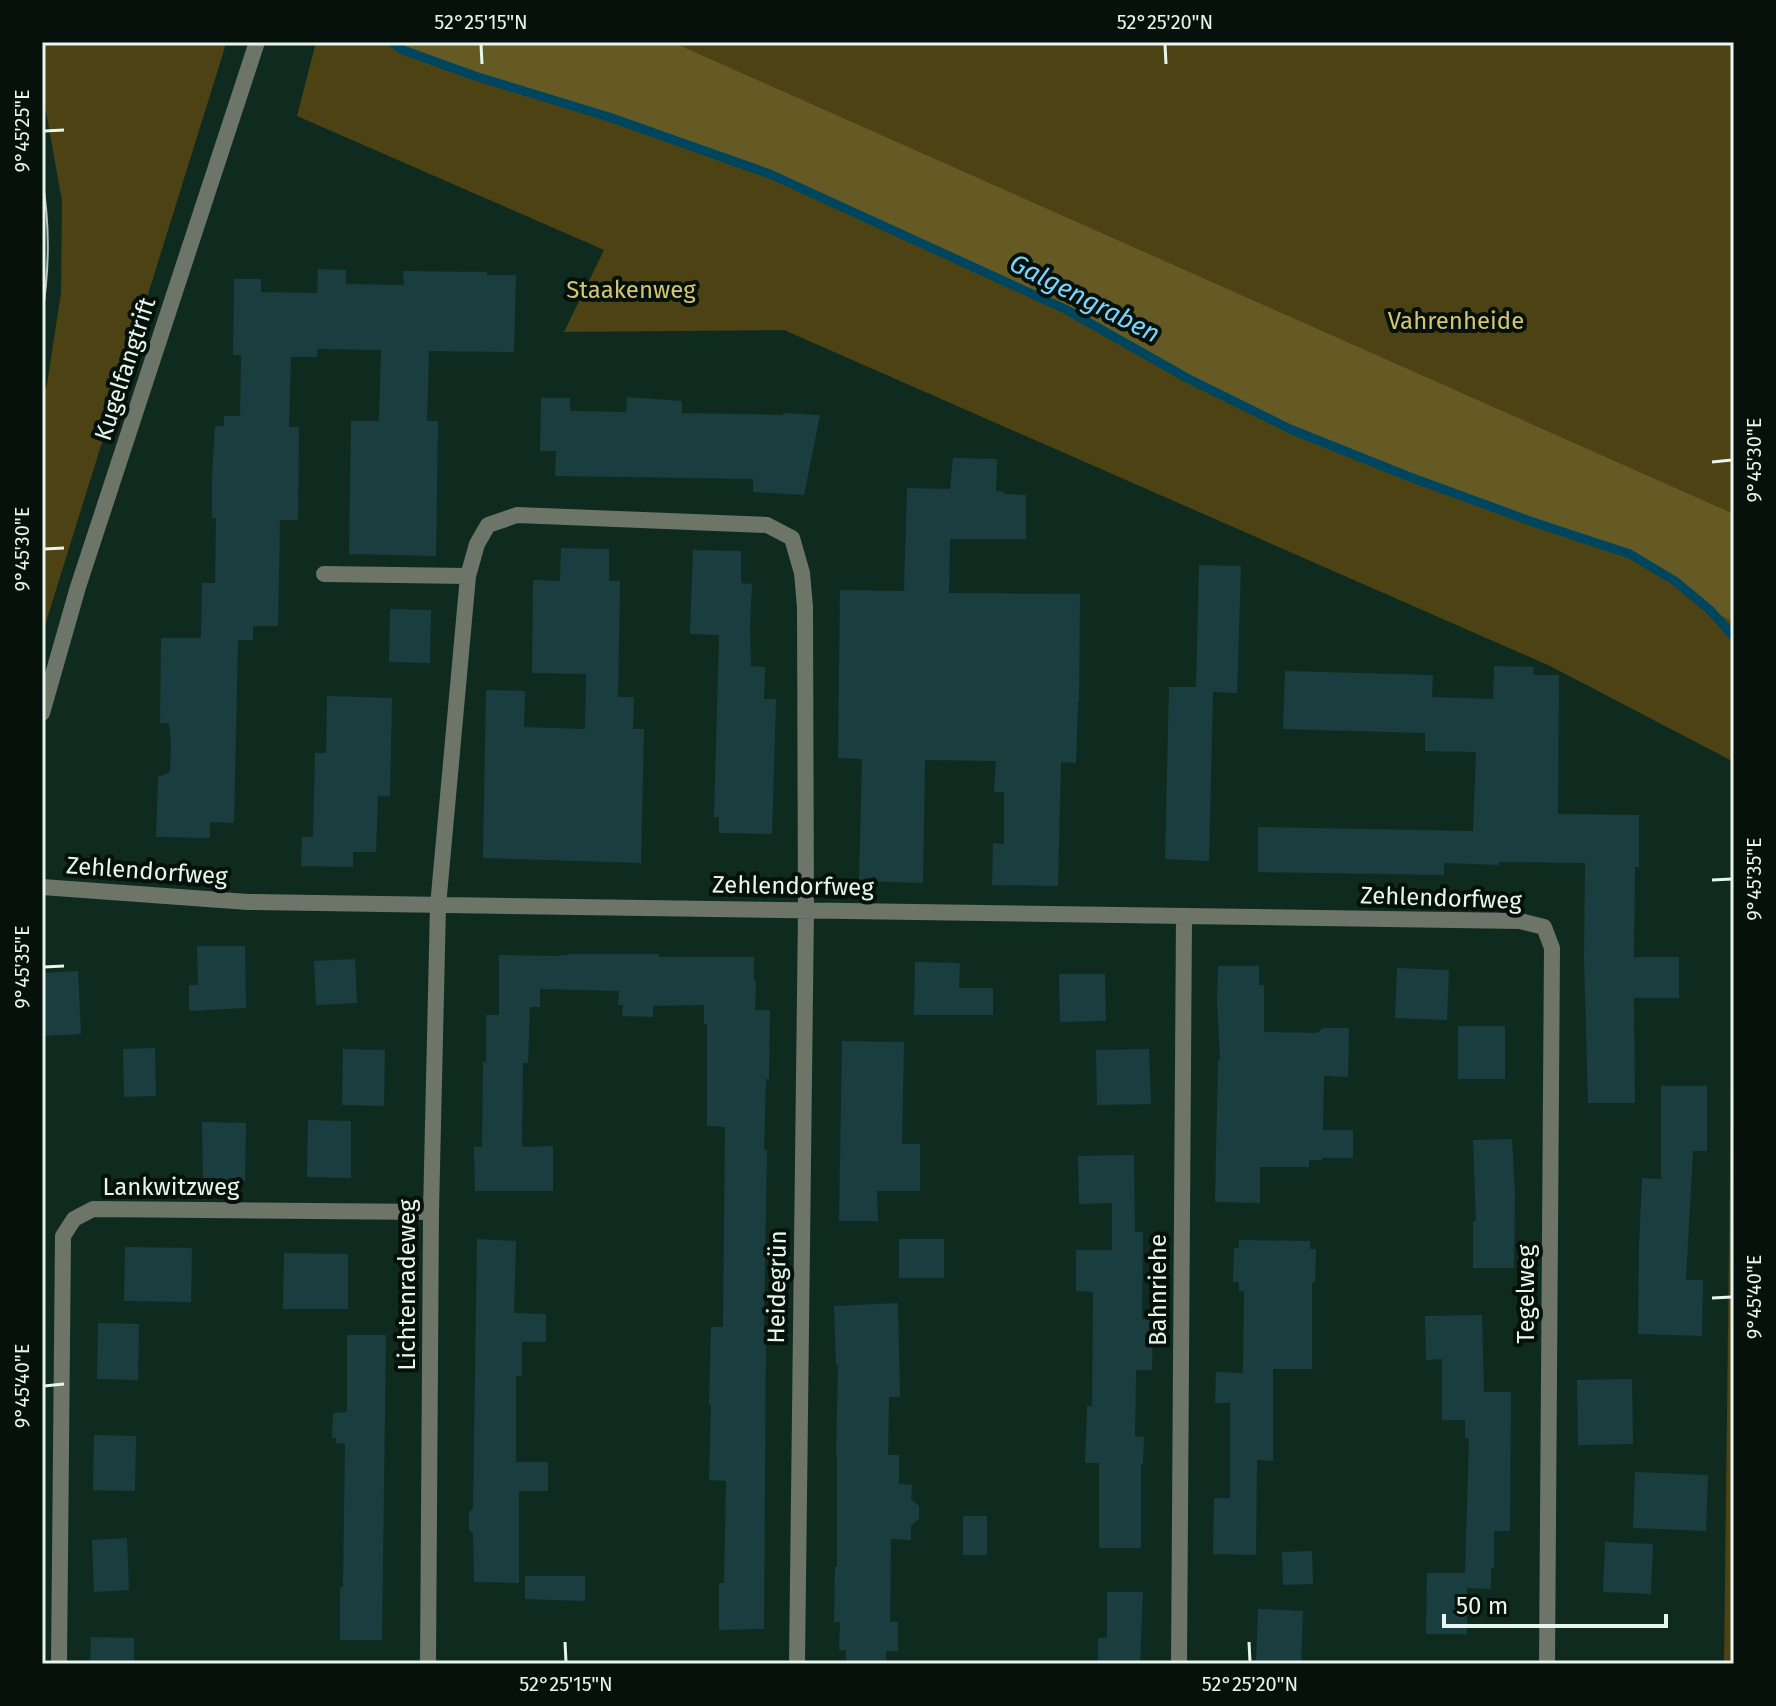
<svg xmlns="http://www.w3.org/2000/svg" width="1776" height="1706" font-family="'Fira Sans',sans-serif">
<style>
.green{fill:#4c4213}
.forest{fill:#655a24}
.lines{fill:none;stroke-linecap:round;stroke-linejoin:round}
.stream{stroke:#00455e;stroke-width:9}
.building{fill:#1a3e3f}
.minor{stroke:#6d7468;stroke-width:16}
.tertiary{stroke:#6d7468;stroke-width:16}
.tram{stroke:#b1c4bb;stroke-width:2}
.ticks{fill:none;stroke:#e6f6ee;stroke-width:3}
.labels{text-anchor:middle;stroke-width:8;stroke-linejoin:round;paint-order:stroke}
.park-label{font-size:24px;fill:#d5c573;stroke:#06110b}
.street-label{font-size:24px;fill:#e6f6ee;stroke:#06110b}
.water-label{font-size:26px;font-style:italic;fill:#79d3fd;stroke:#06110b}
.neatline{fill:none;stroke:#e6f6ee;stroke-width:3}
.ticks-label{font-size:20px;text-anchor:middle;fill:#e6f6ee}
</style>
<rect width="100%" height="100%" fill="#0f2b1f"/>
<path class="green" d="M42 42H222L225 47 42 635V399L47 384 61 293 62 201 46 112 42 104Z
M316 42H1734V762L1550 666 784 330 564 332 604 250 297 116Z
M1734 830V1664H1724Z"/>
<path class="forest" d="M391 42H672L1734 514V622L1710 610 1675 581 1630 554 1533 522 1410 477 1290 429 1187 378 1065 309 770 174 609 117 475 76 403 50Z"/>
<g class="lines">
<path class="stream" d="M391 42 403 50 475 76 609 117 770 174 1065 309 1187 378 1290 429 1410 477 1533 522 1630 554 1675 581 1710 610 1734 637"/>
</g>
<path class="building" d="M318 269 346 270V284L404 285 403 271 487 272V275H516L514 352 429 351 427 421H438L436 556 349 554 351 421H379L381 350 317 349V357H291L289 427H299L298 520H280L278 626H253V640H238L234 823 210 822V838L156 837 158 777 170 772 171 744 169 723H160L161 638H201L202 583H215L216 518H212V475L215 426H224V416H240L241 355H233L234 279H261V292L317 293Z
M627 397 682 401V413L783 415V413L820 415 804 495 753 492V479L555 476 556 451H540L541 398H570V411L626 412Z
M953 458 997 459 996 491 1004 492V494L1026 495V539H950L949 593 1080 594 1079 701H1078L1076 763 1061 762 1058 886 992 885 993 843 1004 844V792H994L996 761 925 760 923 883 859 881 862 759 838 758 840 590 904 591 907 488 950 489Z
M561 548 609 549V581H620L618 697H634L633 729H644L641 863 483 858 486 690 525 691 524 727 585 729 586 674 532 673 533 580 560 581Z
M693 550 741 551V583L752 584 750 626 751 666 765 667 764 699H776L772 834 719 833V817H714L719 635 690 634Z
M1199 565 1241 566 1237 693 1213 692 1209 861 1165 859 1169 687H1196Z
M390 609 431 610 430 663 389 662Z
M1494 666 1534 667 1533 675H1559L1558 814 1639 815V867H1635L1634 957H1679V998H1634L1635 1103H1588L1584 957 1585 863 1499 862V865L1444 863V875L1258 872V827L1473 831 1476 752 1425 751V733L1283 729 1285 671 1433 675 1432 697 1493 699Z
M327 696 392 698 390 796H378L376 852H353V867L301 866 302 837H313L315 753H326Z
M197 946H245L246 1008 189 1011V985H198Z
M571 954H659V957H754V981H756L755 1010H770L769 1079H766L764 1150H767L764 1327H766L764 1629 719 1630V1583H724L726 1481 709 1480 711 1405H709L711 1327H723L725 1127 707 1126V1024H704V1005L653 1006V1017L622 1016 623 1005H618L619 991 540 989V1007H530L528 1063H523L522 1147 553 1146V1191H475L474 1147H482L483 1062H486V1015H499V955L557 956Z
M355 959 357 1003 316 1005 314 961Z
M915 962 960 963 959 988H993V1015H914Z
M1218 966H1259V985H1264V1032L1317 1033 1323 1028H1349L1348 1077 1324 1076 1323 1130H1353V1158H1322V1160H1309V1167H1260V1203L1215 1202 1218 1060H1220L1217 1000Z
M1397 968 1449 970 1447 1020 1395 1018Z
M78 971 81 1034 42 1036V973Z
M1059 974H1105L1106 1021 1060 1022Z
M1458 1026H1505V1079H1458Z
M842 1041 904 1042 902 1144H920V1191H877L878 1221H839Z
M155 1048 156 1096 124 1097 123 1049Z
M343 1049 385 1050 384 1106 342 1105Z
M1149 1049 1151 1104 1097 1105 1096 1050Z
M1661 1086H1707V1151H1693L1686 1280H1703L1702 1336 1638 1334 1639 1247 1642 1178 1661 1179Z
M308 1120 351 1121V1178L307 1177Z
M202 1122 246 1123 245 1181H203Z
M1512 1139 1515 1193 1514 1268H1473V1221H1476L1473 1140Z
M1134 1155 1135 1232H1143L1142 1319H1153L1152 1370H1136L1135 1436 1144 1437 1143 1464H1141V1548H1099V1463H1085L1087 1406H1092L1093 1292 1076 1291V1250H1112V1203L1079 1204 1078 1156Z
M477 1239 516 1241 514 1313 546 1314V1342H522V1376H516V1462H548V1491H519V1583L474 1582 473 1533 469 1531V1512L473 1509Z
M899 1239H944V1278H899Z
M1239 1240 1310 1241V1249H1316L1315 1282H1312V1369H1273V1461L1257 1460 1256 1555 1213 1554 1214 1498H1230V1403H1215L1216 1372 1243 1373 1244 1291H1239V1282H1233L1234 1248H1239Z
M125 1247 192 1248 191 1302 124 1301Z
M284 1253 348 1254V1309H283Z
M898 1303 900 1397H889L888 1455H899V1484L912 1485 911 1499 919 1506V1519L911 1526V1540L891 1539 890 1622H898V1651H886V1664H846V1650H839L840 1622H834L835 1567H837V1455H836L838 1365H836L834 1306Z
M1482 1315 1484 1392H1511L1510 1531H1494V1568H1491V1589L1467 1588V1634H1426L1427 1573H1465L1469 1438H1465V1420H1442V1359L1426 1360 1425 1316Z
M98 1323 139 1324 138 1380 97 1379Z
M347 1335H386L382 1640H340V1587H343L345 1444 336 1443V1438H332L333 1413 347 1412Z
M1632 1379 1633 1444 1578 1445 1577 1380Z
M94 1435 136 1436 135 1491 93 1490Z
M1635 1472 1708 1475 1706 1531 1633 1528Z
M963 1516H987V1555H963Z
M127 1538 129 1590 94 1592 92 1540Z
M1605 1542 1653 1544 1651 1594 1603 1592Z
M1312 1551 1313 1584 1283 1585 1282 1552Z
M525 1576H585V1601L525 1599Z
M1107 1592H1143L1140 1664H1098V1638H1107Z
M1258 1609 1303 1611 1301 1663 1256 1661Z
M91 1637 134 1638V1664H90Z"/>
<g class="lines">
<path class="minor" d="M324 574 468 576
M42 887 248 902 1520 921 1544 927 1552 948 1547 1664
M59 1664 63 1236 74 1219 93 1209 431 1212
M428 1664 431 1212 438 906 468 576 477 544 488 525 517 515 767 525 792 538 802 573 805 607 806 910 797 1664
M1179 1664 1184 916"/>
<path class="tertiary" d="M42 713 78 587 257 42"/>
<path class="tram" d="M42 179C50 223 49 272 42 316"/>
</g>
<path class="ticks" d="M481 44 482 64M1165 44 1166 64M44 131 64 130M1712 462 1732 460M44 549 64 548M1712 880 1732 879M44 967 64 966M1712 1298 1732 1297M44 1386 64 1384M565 1642 566 1662M1249 1642 1250 1662"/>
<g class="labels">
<g class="park-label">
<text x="631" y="298">Staakenweg</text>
<text x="1456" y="329">Vahrenheide</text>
</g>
<g class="street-label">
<text transform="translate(125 369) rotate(-72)" y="8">Kugelfangtrift</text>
<text transform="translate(147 871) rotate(4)" y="8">Zehlendorfweg</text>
<text transform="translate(793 886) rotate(1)" y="8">Zehlendorfweg</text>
<text transform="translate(1441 898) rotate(2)" y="8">Zehlendorfweg</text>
<text x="171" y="1195">Lankwitzweg</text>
<text transform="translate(407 1285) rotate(-90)" y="8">Lichtenradeweg</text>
<text transform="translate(777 1287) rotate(-89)" y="8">Heidegrün</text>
<text transform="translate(1158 1290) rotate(-90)" y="8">Bahnriehe</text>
<text transform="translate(1526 1294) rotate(-90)" y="8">Tegelweg</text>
</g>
<g class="water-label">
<text transform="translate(1085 298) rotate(27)" y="9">Galgengraben</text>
</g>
</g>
<rect width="1776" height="1706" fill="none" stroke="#06110b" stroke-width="88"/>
<path d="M1444 1614v12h222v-12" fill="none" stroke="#e6f6ee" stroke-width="4"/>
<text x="1456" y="1614" font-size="24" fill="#e6f6ee" stroke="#06110b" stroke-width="6" paint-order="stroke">50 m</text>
<rect x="44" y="44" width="1688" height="1618" class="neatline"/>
<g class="ticks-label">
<text x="481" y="29">52°25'15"N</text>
<text x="1165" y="29">52°25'20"N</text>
<text transform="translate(22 131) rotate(-90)" y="7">9°45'25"E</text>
<text transform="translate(1754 460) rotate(-90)" y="7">9°45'30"E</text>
<text transform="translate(22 549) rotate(-90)" y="7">9°45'30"E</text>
<text transform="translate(1754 879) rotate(-90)" y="7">9°45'35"E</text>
<text transform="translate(22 967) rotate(-90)" y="7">9°45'35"E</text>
<text transform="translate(1754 1297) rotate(-90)" y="7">9°45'40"E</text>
<text transform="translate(22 1386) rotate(-90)" y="7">9°45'40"E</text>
<text x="566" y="1691">52°25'15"N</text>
<text x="1250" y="1691">52°25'20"N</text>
</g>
</svg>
